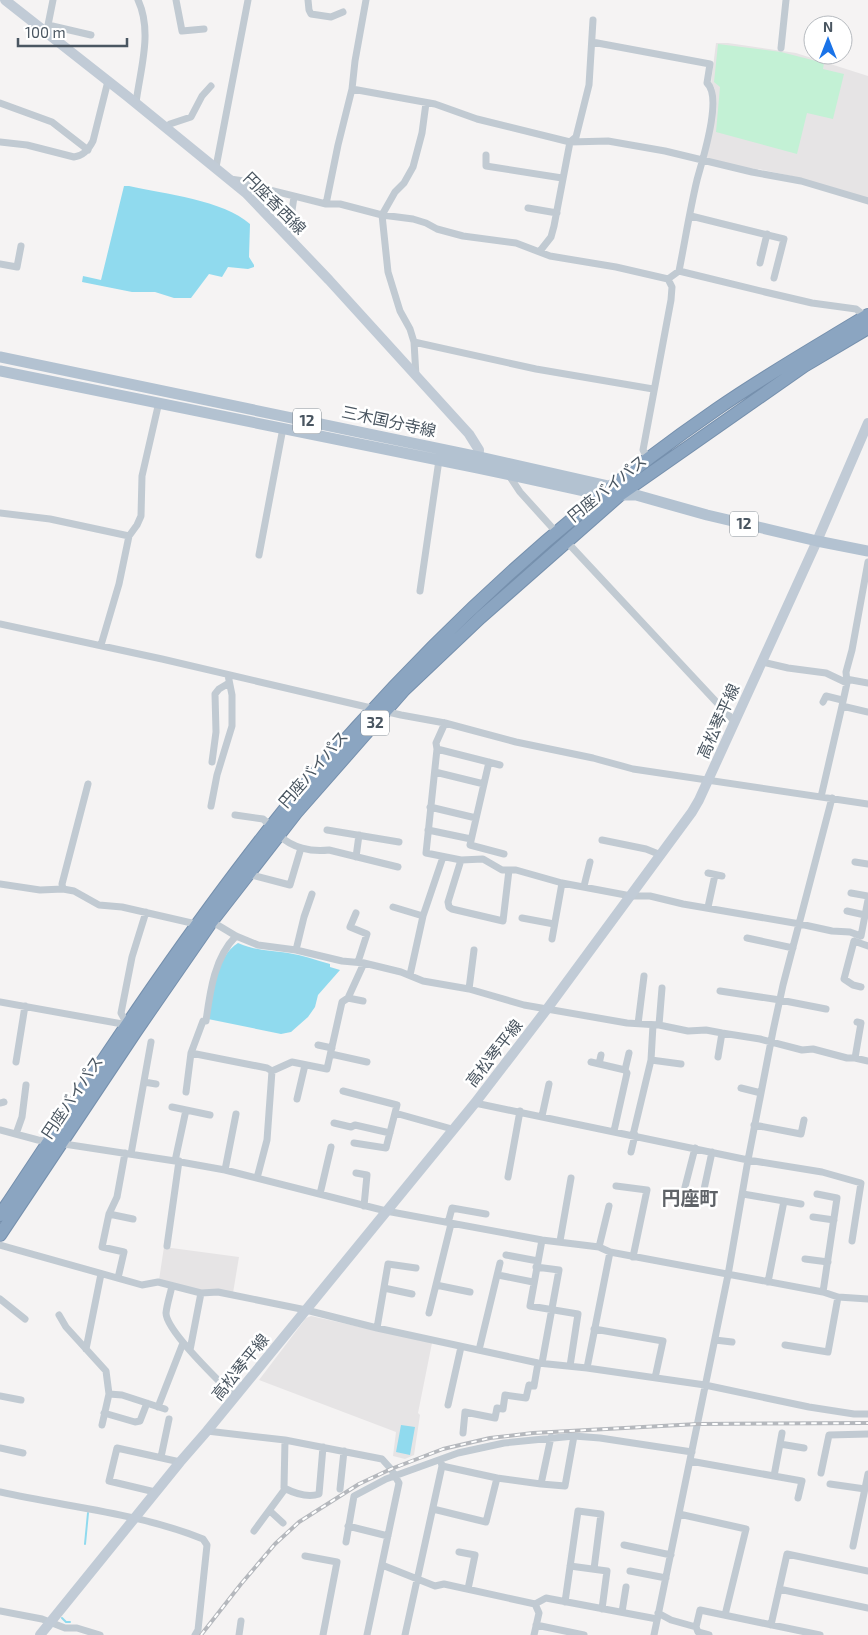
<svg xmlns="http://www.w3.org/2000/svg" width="868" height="1635" font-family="'Exo 2','Noto Sans JP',sans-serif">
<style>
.education{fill:#e6e4e5}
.grass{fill:#c3f1d5}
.water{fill:#90daee}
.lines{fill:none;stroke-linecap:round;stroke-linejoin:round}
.stream{stroke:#90daee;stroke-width:2}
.highway-casing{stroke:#7690ad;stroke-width:14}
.street{stroke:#c1cad2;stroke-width:7}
.secondary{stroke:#c1cbd6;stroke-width:10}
.primary{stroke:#b3c2d1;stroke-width:11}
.highway{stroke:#8ba5c1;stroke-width:12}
.rail-casing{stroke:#b5b8bd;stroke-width:4}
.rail{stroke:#fff;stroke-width:2;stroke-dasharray:5.5;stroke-linecap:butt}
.labels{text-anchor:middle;stroke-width:5;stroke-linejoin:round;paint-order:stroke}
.shield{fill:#fff;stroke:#808990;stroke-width:1}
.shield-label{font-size:15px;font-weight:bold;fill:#4a5661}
.street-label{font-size:16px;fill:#4a5661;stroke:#fff}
.quarter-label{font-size:19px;font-weight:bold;fill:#5f6368;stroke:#fff}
</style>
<rect width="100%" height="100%" fill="#f5f3f3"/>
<path class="education" d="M716 43H728L796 53 868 76V200L801 178 758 169 757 171 706 159 714 115 715 89 711 83Z
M164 1247 239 1257 233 1293 201 1291 159 1280Z
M311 1316 432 1343 418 1413 420 1415 414 1455 405 1459 393 1456 396 1432 259 1380 306 1318Z"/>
<path class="grass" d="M718 44 781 52 824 63 823 69 844 74 833 119 807 113 797 154 716 132 720 87 714 82Z"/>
<path class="water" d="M124 186H129C165 194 223 200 250 224L249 257 254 265V267L248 269 228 267 222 277 209 274 191 298H174L155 292H132L82 282 83 276 101 280Z
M238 943C257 951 268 950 288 953 302 955 316 960 330 964V967L340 970 318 995 315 1007 308 1017 291 1032 281 1034 208 1019C213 995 216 956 238 943Z
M401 1425 415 1427 410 1455 396 1452Z"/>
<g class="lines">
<path class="stream" d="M85 1544 88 1513
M62 1618 66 1622H70"/>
<g class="highway-casing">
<path id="highway" d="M0 1215C92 1077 181 938 285 809 307 781 332 755 356 728 463 609 585 500 717 409 766 375 817 346 868 315
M0 1235 136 1031 212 921 296 813 404 690 480 618 621 494 804 366 868 328"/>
</g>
<path class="street" d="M176 0 182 31 204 29
M308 0 309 10 311 14 331 17 343 12
M48 25 91 35
M47 30 53 0
M592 42 710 64 707 83C723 97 702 161 697 180 690 209 685 241 679 271L668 279
M781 48 786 0
M352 89 435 104 477 119 570 142 608 141 665 151 752 172 801 181 868 201
M0 103 52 122 88 150
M136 103C140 70 153 32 138 0
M167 127 170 124 191 117 202 96 211 86
M0 142 27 145 74 157C84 156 89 149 93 141L108 81
M486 155V166L562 178
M216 167 248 0
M230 179 244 181 250 185 326 204H340L382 215 413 219 426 223 437 229 463 236 516 243 550 256 616 267 668 279 672 287 671 300 643 450 648 459
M326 204 338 145 352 89 355 61 366 0
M528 208 557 213
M691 216 784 239 774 278
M288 237 294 197
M540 251 551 237 554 226 570 142 576 137 589 85 593 20
M760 263 767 234
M0 264 17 267 21 246
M679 271 765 292 812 303 856 309 866 317
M414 342 536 369 653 389
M416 376 414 342 410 329 400 311 388 272 382 215 395 192 404 183 413 167 422 133 426 103
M508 474 520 492 557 533
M0 513 50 519 129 536 137 525 141 516 142 476 159 402
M567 542 735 722
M259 555 283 428
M420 591 439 460
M0 624 162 659 401 715 445 723 516 742 593 758 633 769 868 804
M101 645 119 584 129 536
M762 662 788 668 826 673 847 683
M846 679 868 683
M823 702 826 696 842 700
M842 706 868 712
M445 723 436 743 437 749 426 853 461 860 483 859 502 870H516L562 883 631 896H650L683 904 800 924 832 931 850 932 861 936 868 900
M437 749 500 765
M212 762 216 732 215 694 219 689 229 683
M489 762 470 845 504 854
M435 772 484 784
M821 797 842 706 847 683 846 672 852 650 868 562
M211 806 217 775 232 726V695L228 675
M430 807 476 818
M235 815 263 819 271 826
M327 830 399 842
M428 830 471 839
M279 835C292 848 311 852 329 850L398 867
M602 840 646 849 661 855
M356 857 359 835
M461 860 448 902 449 907 452 909 503 921 509 870
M855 862 868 864
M708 873 722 876
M248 874 290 885 301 848
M0 884 40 890 63 889 74 891 99 905 122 907 196 924 200 923
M584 886 590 862
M63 889 62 884 88 784
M851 893 868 896
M393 907 423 916
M708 907 715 875
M847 911 865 915
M356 913 350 927 367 934 358 962
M522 918 554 924
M211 921 236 936 258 945 296 950 342 961 364 963 401 972 423 981 469 989 524 1005 627 1023 659 1025 688 1031 706 1030 722 1033 760 1039 802 1050 813 1049 847 1058H855L868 1061
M747 938 793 948
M552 939 562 883
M296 950 304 917 312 894
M410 975 423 916 443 857
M861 987 853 985 844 979 854 941 868 946
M469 989 474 950
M720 991 780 1000 826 1009
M348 998 363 1001
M0 1002 128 1025
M127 1024 121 1013 132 957 146 912
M638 1024 644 976
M659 1025 662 988
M318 1045 332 1048
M191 1053 267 1068 272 1071 292 1062 327 1069 342 1002 348 998 364 963
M331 1054 367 1062
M718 1057 722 1033
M855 1058 861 1023 857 1022
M651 1060 681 1064
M16 1062 25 1006
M591 1062 625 1070 627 1073 614 1131
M599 1064 601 1055
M625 1070 629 1053
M144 1082 156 1084
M741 1088 761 1093
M343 1091 397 1105 386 1148 354 1143
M186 1092 191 1053 203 1021H206C210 992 214 958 236 936
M297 1099 305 1065
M0 1103 4 1102
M475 1103 748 1160 822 1172 861 1183 852 1241
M172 1107 210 1115
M395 1113 452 1129
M542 1116 549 1084
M334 1123 351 1127 355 1125 390 1133
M754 1125 801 1134 804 1120
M0 1130 38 1140 175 1161 225 1170 386 1211 542 1240 599 1247 610 1252 823 1292 838 1297 868 1299
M16 1134 22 1117 26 1085
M633 1135 651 1060 653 1025
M631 1152 635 1135
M131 1154 151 1042
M175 1161 186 1110
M225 1170 236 1114
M356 1173 367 1175 364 1206
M508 1177 520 1111
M257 1178 267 1140 272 1071
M616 1186 647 1190 633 1257
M685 1187 695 1148
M320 1194 331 1147
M703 1194 712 1152
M743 1194 801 1204
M817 1194 837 1198 823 1292
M109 1214 133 1219
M813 1217 834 1220
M448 1223 452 1208 486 1214
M542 1240 530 1306 578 1314 570 1366
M560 1241 571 1178
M0 1245 142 1285 158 1282 201 1293 218 1292 306 1310 377 1328 538 1363 587 1368 705 1385 809 1407 854 1414H868
M167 1246 179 1161
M599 1247 609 1206
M506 1255 538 1261
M805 1259 828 1262
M536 1267 559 1270 542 1363
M498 1275 533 1282
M118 1278 124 1252 102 1247 109 1214 117 1197 125 1153
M768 1282 784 1201
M436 1285 470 1292
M172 1286C170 1295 167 1304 166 1313 166 1331 221 1383 235 1397
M384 1288 412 1294
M0 1299 25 1319
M429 1313 451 1224
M59 1315 66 1327 106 1371 109 1394 102 1425
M377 1328 388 1264 416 1268
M594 1329 663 1341 655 1378
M715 1340 732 1342
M785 1345 828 1352 838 1297
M86 1349 101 1274
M190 1350 201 1293
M479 1350 500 1263
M587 1368 610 1252
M109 1394 122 1395 165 1409
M0 1396 21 1400
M448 1405 461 1347
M158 1407 183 1343
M104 1413 135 1422 140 1421 147 1403
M207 1431 285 1440 382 1459 391 1469 399 1483 367 1635
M463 1433 465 1412 495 1418 497 1408 503 1409 505 1395 526 1398 529 1385 534 1386 538 1363
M285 1440 284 1488C294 1493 308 1498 319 1494L323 1447
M780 1444 804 1448
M0 1448 23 1453
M161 1457 169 1419
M690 1461 802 1481 798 1498
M441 1462 442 1466 497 1478 541 1484 551 1437
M821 1473 829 1435 868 1434
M774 1476 782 1433
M541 1484 565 1486 574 1436
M830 1484 865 1489
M340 1489 344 1451
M0 1492C67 1507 139 1513 203 1539L207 1545 198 1630 195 1635
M155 1492 109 1481 117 1448 180 1462
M433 1509 486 1522 497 1478
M270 1511 283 1523
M679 1514 746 1529 725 1615
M348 1526 388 1536
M254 1531 285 1489
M346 1542 354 1496 386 1479 458 1453 504 1443 574 1436 600 1438 692 1452
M624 1545 671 1555
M853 1546 868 1474
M459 1552 475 1555 468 1589
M305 1556 337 1562 323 1635
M382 1565 435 1586 444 1584 535 1604 546 1598 657 1619
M570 1566 607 1571 602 1609
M630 1571 666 1578
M779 1589 868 1608
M565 1602 578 1511 601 1514 594 1569
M0 1611 42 1619 65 1628H77L100 1635
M622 1612 626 1587
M658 1613 671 1620 696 1627 700 1610 820 1635
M536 1625 584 1635
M771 1625 787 1554 868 1571
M696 1627 698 1632 709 1635
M239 1635 241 1621
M405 1635 442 1466
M534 1635 539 1613 535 1604
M654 1635 728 1275 748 1160 773 1031 783 985 832 798"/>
<path class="secondary" d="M5 0 127 96 246 193 329 280 469 434 479 450 478 464
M40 1635 180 1462 207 1431 475 1103 547 1009 692 812 699 800 817 541 868 423"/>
<path class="primary" d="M0 357 479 457 613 487 618 491
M0 371 478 468 603 495H636L707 515 817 541 868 551"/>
<use href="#highway" class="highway"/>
<g class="rail-casing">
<path id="rail" d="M201 1635 241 1584 275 1544 299 1522 359 1484 391 1469 443 1449 490 1438 533 1433 698 1424 868 1423"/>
</g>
<use href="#rail" class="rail"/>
</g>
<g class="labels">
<g class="shield">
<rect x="293" y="408.5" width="28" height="25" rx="4"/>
<rect x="730" y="511.5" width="28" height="25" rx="4"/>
<rect x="361" y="710.5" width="28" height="25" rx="4"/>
</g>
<g class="shield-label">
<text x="307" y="426">12</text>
<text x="744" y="529">12</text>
<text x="375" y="728">32</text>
</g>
<g class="street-label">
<text transform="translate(275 203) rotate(45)" y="6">円座香西線</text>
<text transform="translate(389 421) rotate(12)" y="6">三木国分寺線</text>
<text transform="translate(607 488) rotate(-39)" y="6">円座バイパス</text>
<text transform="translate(718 721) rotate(-66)" y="6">高松琴平線</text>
<text transform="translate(313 769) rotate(-49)" y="6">円座バイパス</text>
<text transform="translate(494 1053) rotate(-52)" y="6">高松琴平線</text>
<text transform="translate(72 1097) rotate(-56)" y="6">円座バイパス</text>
<text transform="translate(240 1367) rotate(-51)" y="6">高松琴平線</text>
</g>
<g class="quarter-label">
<text x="690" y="1205">円座町</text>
</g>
</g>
<g transform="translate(828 40)"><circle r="24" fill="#ffffff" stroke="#b7bbc0"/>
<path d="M0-4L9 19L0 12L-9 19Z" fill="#1a73e8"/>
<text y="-8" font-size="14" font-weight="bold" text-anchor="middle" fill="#4a5661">N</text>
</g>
<path d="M18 38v8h109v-8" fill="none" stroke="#4a5661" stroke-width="2.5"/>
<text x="25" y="38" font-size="15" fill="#4a5661" stroke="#ffffff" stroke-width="4" paint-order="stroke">100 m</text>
</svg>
